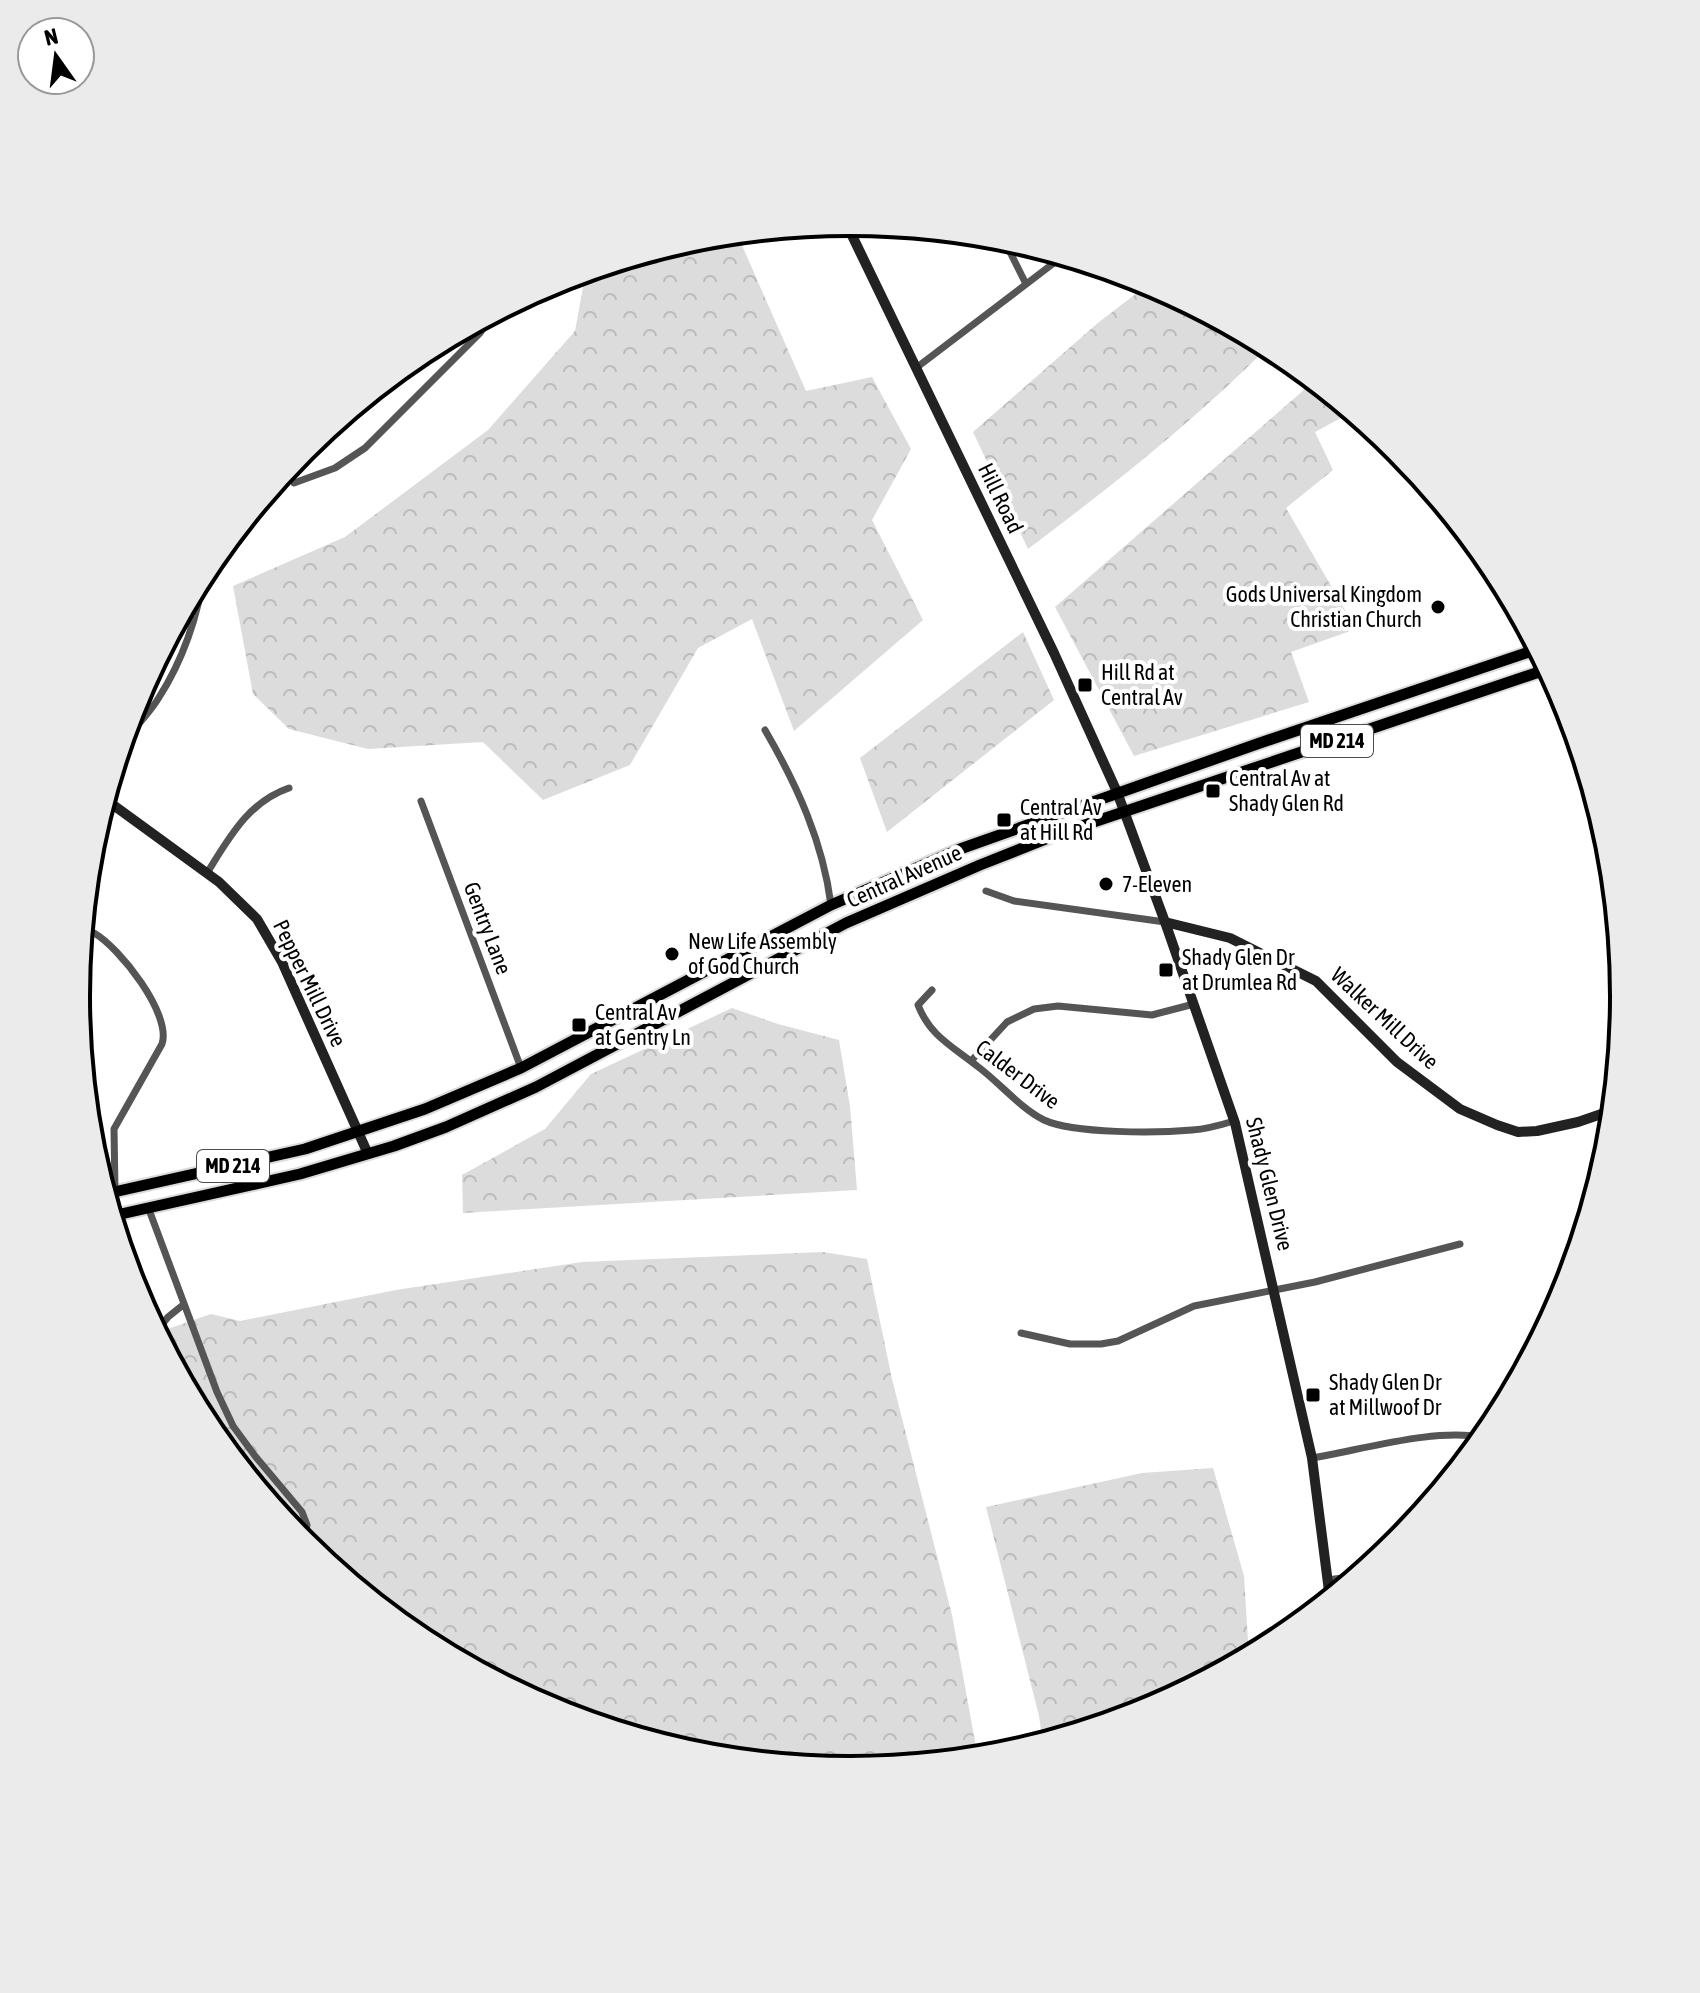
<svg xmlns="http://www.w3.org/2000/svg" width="1700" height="1993" font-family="'Asap Condensed',sans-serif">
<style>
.forest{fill:url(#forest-crowns)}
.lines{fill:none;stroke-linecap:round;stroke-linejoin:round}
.primary-casing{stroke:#dbdbdb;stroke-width:15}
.street{stroke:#555;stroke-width:7}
.secondary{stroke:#222;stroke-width:10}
.primary{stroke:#000;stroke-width:11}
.poi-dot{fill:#000;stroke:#fff;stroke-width:3}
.labels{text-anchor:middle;stroke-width:8;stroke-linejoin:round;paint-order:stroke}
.shield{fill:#fff;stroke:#4c4c4c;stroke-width:2}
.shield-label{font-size:20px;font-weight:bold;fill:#000}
.street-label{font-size:22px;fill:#000;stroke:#fff}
.poi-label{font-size:22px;fill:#000;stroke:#fff;text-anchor:start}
.rim{fill:none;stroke:#000;stroke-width:4}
</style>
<defs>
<pattern id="forest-crowns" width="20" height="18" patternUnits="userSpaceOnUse" patternTransform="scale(2)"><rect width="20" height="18" fill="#dcdcdc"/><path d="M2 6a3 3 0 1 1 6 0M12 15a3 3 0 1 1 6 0" fill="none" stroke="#bbb"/></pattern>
</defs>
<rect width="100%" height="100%" fill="#fff"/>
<path class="forest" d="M737 234 806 391 872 377 911 449 872 520 923 620 794 731 752 619 698 648 630 765 543 800 483 742 368 749 289 729 253 694 233 586 345 537 488 430 575 331 586 271 699 237Z
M1150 283 1268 347C1193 422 1113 485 1028 549L973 432 1099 322Z
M1314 381 1352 412 1315 432 1333 470 1286 508 1356 629 1291 652 1309 702 1134 756 1055 607Z
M1023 632 1054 700 887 832 860 758Z
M732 1008 778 1024 839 1040 850 1106 857 1190 463 1213 462 1175 545 1129 591 1074Z
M823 1252 867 1259 892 1379 952 1615 978 1758 850 1770 699 1756 553 1711 420 1640 302 1543 206 1426 156 1333 211 1314 240 1321 396 1290 582 1262Z
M1213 1468 1244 1576 1249 1657 1146 1712 1043 1743 1039 1716 986 1507 1142 1473Z"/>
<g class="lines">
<g class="primary-casing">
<path id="primary" d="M105 1194 305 1149 425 1109 521 1068 831 905 960 849 1257 744 1538 649
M112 1216 300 1174 394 1146 446 1127 536 1087 846 923 980 865 1061 833 1548 669"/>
</g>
<path class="street" d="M1003 238 1026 284
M916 368 1063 256
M294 483 335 468 365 448 480 333 493 314
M765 730C797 785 823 842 831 905
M122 743C134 729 148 715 158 699 182 662 199 615 204 570
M421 801 521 1068
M207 873C229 838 248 802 289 788
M986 891 1014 901 1165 922
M94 933C119 947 172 1014 162 1044L114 1129 115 1191
M932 990 918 1005C930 1036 952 1046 977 1066 999 1082 1020 1108 1044 1120 1074 1134 1158 1133 1192 1130 1207 1129 1221 1125 1234 1121
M971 1061 1007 1022 1034 1009 1058 1006 1152 1015 1194 1004
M148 1207 217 1392 233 1426 255 1456 302 1512 307 1525 305 1535 301 1541
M156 1332 168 1317 183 1305
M1021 1333 1070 1344H1101L1118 1341 1194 1306 1315 1282 1460 1244
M1312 1458C1361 1450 1437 1427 1485 1438
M1327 1580 1358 1576"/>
<path class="secondary" d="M846 223 1054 653 1117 792 1165 922 1235 1123 1312 1458 1330 1599
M105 799 219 882 257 919 282 962 368 1154
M1165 922 1230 938 1316 981 1397 1062 1460 1109 1497 1125 1518 1132 1537 1131 1578 1122 1613 1110"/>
<use href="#primary" class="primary"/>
</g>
<g class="poi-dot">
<circle cx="1438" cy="607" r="8"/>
<rect x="1077" y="677" width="16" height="16" rx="4"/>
<rect x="1205" y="783" width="16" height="16" rx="4"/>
<rect x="996" y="812" width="16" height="16" rx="4"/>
<circle cx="1106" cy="884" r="8"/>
<circle cx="672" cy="954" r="8"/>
<rect x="1158" y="962" width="16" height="16" rx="4"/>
<rect x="571" y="1017" width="16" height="16" rx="4"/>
<rect x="1305" y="1387" width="16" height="16" rx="4"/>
</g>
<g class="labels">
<g class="shield">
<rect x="1301" y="725" width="72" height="32" rx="6"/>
<rect x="197" y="1150" width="72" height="32" rx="6"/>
</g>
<g class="shield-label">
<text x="1337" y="748">MD 214</text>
<text x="233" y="1173">MD 214</text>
</g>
<g class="street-label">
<text transform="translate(1001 498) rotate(64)" y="8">Hill Road</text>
<text transform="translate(904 876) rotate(-24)" y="8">Central Avenue</text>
<text transform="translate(488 928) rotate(69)" y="8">Gentry Lane</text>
<text transform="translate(310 983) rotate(64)" y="8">Pepper Mill Drive</text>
<text transform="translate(1385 1018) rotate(43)" y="8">Walker Mill Drive</text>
<text transform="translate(1018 1074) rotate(37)" y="8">Calder Drive</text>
<text transform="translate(1270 1184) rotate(76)" y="8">Shady Glen Drive</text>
</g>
<g class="poi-label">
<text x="1422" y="602" text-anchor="end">Gods Universal Kingdom<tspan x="1422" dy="25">Christian Church</tspan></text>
<text x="1101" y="680">Hill Rd at<tspan x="1101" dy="25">Central Av</tspan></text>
<text x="1229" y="786">Central Av at<tspan x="1229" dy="25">Shady Glen Rd</tspan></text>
<text x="1020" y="815">Central Av<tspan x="1020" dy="25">at Hill Rd</tspan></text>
<text x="1122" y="892">7-Eleven</text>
<text x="688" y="949">New Life Assembly<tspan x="688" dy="25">of God Church</tspan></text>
<text x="1182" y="965">Shady Glen Dr<tspan x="1182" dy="25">at Drumlea Rd</tspan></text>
<text x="595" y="1020">Central Av<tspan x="595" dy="25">at Gentry Ln</tspan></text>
<text x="1329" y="1390">Shady Glen Dr<tspan x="1329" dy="25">at Millwoof Dr</tspan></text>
</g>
</g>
<path d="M0 0H1700V1993H0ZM90 996a760 760 0 1 1 1520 0a760 760 0 1 1-1520 0Z" fill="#ebebeb" fill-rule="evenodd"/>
<path class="rim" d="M90 996a760 760 0 1 1 1520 0a760 760 0 1 1-1520 0Z"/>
<g transform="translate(56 56) rotate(346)"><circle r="38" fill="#ffffff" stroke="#999999" stroke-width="2"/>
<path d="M0-6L14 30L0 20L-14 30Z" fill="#000000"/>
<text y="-12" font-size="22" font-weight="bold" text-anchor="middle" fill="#000000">N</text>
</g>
</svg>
